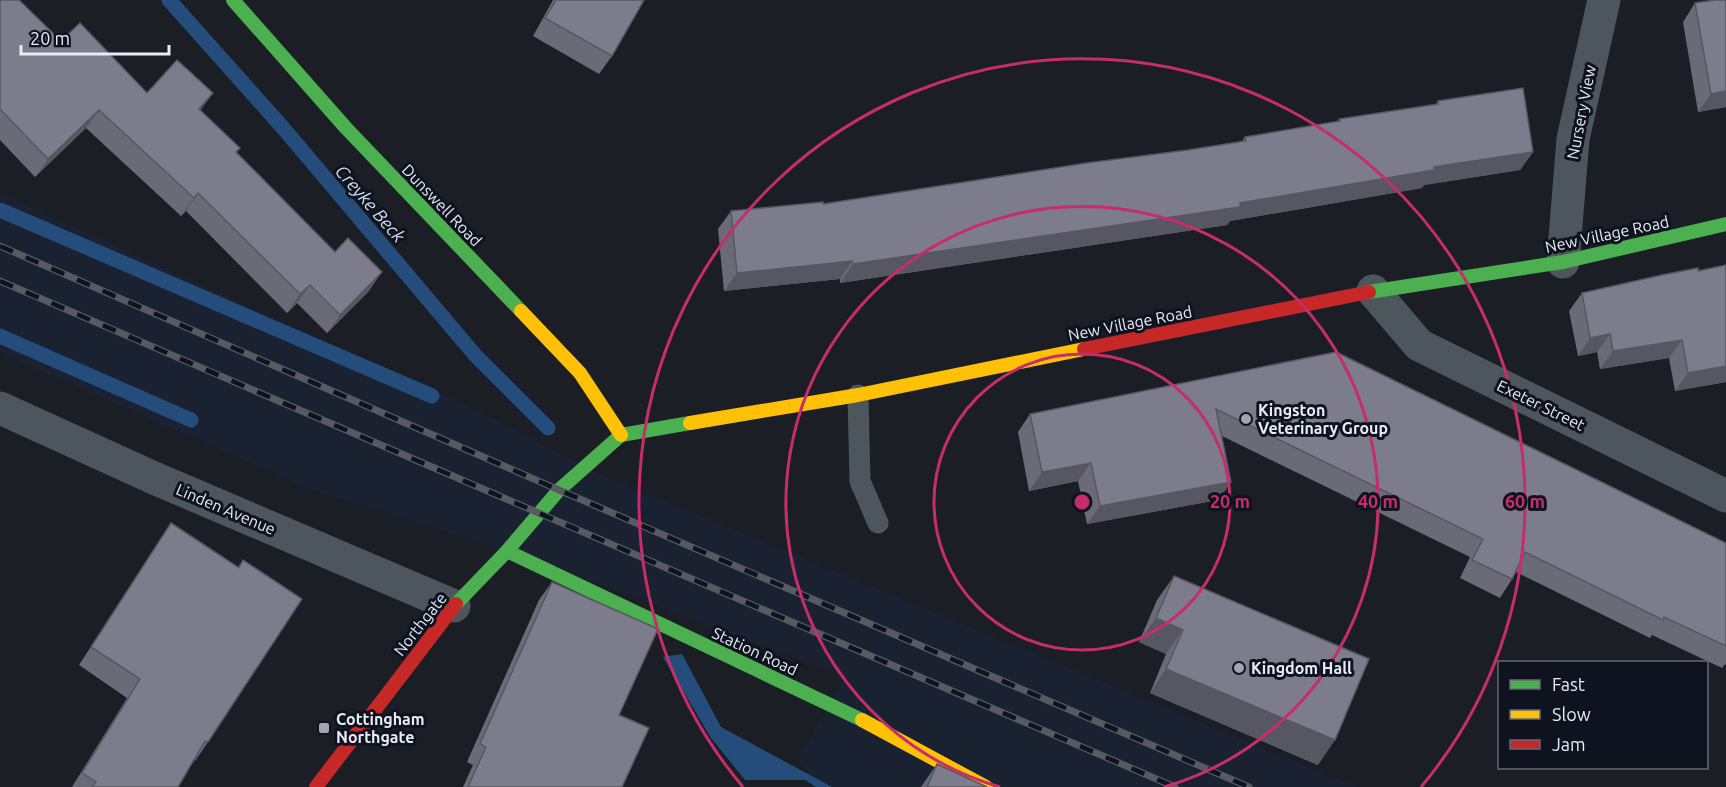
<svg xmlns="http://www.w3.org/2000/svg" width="1726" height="787" font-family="Ubuntu,sans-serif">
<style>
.built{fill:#1a2131}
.water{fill:#254d7c}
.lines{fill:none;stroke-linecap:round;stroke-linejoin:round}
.stream{stroke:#254d7c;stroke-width:15}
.lane{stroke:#4e565d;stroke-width:21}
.street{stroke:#4e565d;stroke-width:33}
.fast{stroke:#4caf50;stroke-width:14}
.slow{stroke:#ffc107;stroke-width:14}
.jam{stroke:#c62828;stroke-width:14}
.rail-casing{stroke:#575b61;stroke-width:7}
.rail{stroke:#0e131f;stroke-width:4.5;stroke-dasharray:14;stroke-linecap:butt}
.wall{fill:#6b6b78}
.shaded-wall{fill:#575762}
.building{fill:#7c7c8c;stroke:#575762;stroke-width:1.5}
.ring{fill:none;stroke:#c62d6a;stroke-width:3}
.poi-dot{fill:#a0a4ac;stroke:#0e131f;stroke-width:2}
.labels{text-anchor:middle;stroke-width:6;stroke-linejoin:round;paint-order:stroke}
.street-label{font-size:16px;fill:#e8ecf5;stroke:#0e131f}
.poi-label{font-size:16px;font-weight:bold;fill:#e8ecf5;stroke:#0e131f;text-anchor:start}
.water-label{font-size:18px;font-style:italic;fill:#d2dfef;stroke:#0e131f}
.centre{fill:#c62d6a;stroke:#0e131f;stroke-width:3}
.ring-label{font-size:18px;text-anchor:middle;font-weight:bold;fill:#c62d6a;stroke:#0e131f;stroke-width:6;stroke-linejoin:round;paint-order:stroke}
</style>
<rect width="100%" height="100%" fill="#1b1e25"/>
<path class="built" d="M0 193 487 415 595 472 1358 787H818L798 758 845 677 526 557 311 490 0 353Z"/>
<path class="water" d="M682 654 721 727 832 787H816L805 780H745L711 738 663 657Z"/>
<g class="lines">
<path class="stream" d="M169 0 284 129 475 355 548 428
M0 210 432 396
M0 336 191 420"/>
<path class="lane" d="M858 395 860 481 878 523"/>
<path class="street" d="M1563 262 1573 139 1604 0
M1373 291 1419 345 1726 496
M0 408 154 478 454 606"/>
<path class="fast" d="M233 0 346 128 521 311
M1369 292 1563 262 1726 224
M507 551 862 720
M456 604 507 551 559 490 621 435 690 423"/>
<path class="slow" d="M521 311 580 373 621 435
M690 423 858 395 1084 349
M862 720 986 787"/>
<path class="jam" d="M1084 349 1369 292
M316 787 456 604"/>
<g class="rail-casing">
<path id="rail" d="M0 246 559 490 1249 787
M0 281 1175 787"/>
</g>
<use href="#rail" class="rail"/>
</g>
<path class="wall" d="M0 0 61 41 147 93 201 111 237 153 369 291 327 333 297 303 287 313 186 211 181 216 86 128 35 177 0 140Z
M553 0H644L612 56 599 74 533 36Z
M1695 3 1726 107 1698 112 1683 22Z
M1438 101 1533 152 1520 170 1424 185 1422 188 1230 221 1227 225 840 283V279L724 291 718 229 731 211 823 204 1188 150 1242 141 1245 137 1338 122 1339 119 1436 105Z
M1698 271 1726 382 1675 391 1669 358 1600 369 1597 352 1578 356 1569 311 1582 293Z
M1336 352 1726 543V665L1725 664 1722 668 1652 635 1650 638 1516 572 1512 579 1500 598 1460 578 1470 557 1222 436 1231 482 1218 500 1087 524 1078 481 1029 491 1018 432 1030 414Z
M171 523 238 567 243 560 208 742 195 761 194 760 178 787H72L127 698 79 665Z
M1174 576 1318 765 1150 693 1166 654 1139 642 1157 600Z
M552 582 619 715 622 787H463L473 765 467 762 539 600Z
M937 764 987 787H921Z"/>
<path class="shaded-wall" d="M1726 91V107L1698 112 1711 94Z
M213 93 200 111 199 109Z
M99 110 86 128 35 177 48 159Z
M1533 152 1520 170 1424 185 1422 188 1230 221 1227 225 840 283 853 264 1240 203 1434 167Z
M198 193 186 211 181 216 194 198Z
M852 261 840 279 724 291 737 273Z
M382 272 369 291 327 333 340 315Z
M310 285 297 303 287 313 300 294Z
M1610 334 1597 352 1578 356 1590 338Z
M1682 340 1669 358 1600 369 1613 351Z
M1726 366V382L1675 391 1688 373Z
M1091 463 1078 481 1029 491 1042 472Z
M1231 482 1218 500 1087 524 1100 506Z
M1156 618 1183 630 1166 654 1139 642Z
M1166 669 1335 740 1318 765 1150 693Z"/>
<path class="building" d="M0 0H19L61 41 80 23 147 93 177 60 213 93 199 109 240 148 236 152 335 252 348 238 382 272 340 315 310 285 300 294 198 193 194 198 99 110 48 159 0 109Z
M556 0H644L612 56 545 18Z
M1715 0H1726V91L1711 94 1695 3Z
M1523 88 1533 152 1434 167V170L1240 203V207L853 264 852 261 737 273 731 211 823 202V204L1087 163 1188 150 1246 141 1245 137 1340 121 1339 119 1438 104V101Z
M1726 265V366L1688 373 1682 340 1613 351 1610 334 1590 338 1582 293 1662 275 1698 268V271Z
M1336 352 1726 543V646L1664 617 1663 620 1525 552 1512 579 1472 560 1483 539 1216 409 1231 482 1100 506 1091 463 1042 472 1030 414Z
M171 523 239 568 243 560 302 599 208 742 205 741 178 787H92L96 782 82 773 140 679 91 647Z
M1174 576 1369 659 1335 740 1166 669 1183 630 1156 618Z
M552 582 658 629 619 715 649 728 622 787H468L486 747 480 744Z
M937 764 987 787H927Z"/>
<g class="ring">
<circle cx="1082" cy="502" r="148"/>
<path d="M1000 787A296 296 0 1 1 1164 787"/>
<path d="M743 787A443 443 0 1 1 1421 787"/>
</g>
<g class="poi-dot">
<circle cx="1246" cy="419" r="6"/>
<circle cx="1239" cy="668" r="6"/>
<rect x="318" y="722" width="12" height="12" rx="3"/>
</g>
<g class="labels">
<g class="street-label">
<text transform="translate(1581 112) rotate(-79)" y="6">Nursery View</text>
<text transform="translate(442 205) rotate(46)" y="6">Dunswell Road</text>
<text transform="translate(1607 234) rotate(-12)" y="6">New Village Road</text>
<text transform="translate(1130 323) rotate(-11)" y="6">New Village Road</text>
<text transform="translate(1541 405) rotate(26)" y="6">Exeter Street</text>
<text transform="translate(226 509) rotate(23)" y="6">Linden Avenue</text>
<text transform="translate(420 624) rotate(-52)" y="6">Northgate</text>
<text transform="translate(755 651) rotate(25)" y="6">Station Road</text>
</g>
<g class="poi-label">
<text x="1258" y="416">Kingston<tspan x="1258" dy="18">Veterinary Group</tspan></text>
<text x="1251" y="674">Kingdom Hall</text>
<text x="336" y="725">Cottingham<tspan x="336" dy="18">Northgate</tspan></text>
</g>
<g class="water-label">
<text transform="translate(370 204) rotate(49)" y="6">Creyke Beck</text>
</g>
</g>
<circle cx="1082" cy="502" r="9" class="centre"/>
<g class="ring-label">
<text x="1230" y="508">20 m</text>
<text x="1378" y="508">40 m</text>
<text x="1525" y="508">60 m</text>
</g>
<rect x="1498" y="661" width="210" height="108" fill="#0e131f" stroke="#656a75" stroke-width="1.5"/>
<rect x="1510" y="680" width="30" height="9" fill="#4caf50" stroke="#656a75" stroke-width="1.5"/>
<text x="1552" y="691" font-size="18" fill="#e8ecf5">Fast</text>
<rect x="1510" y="710" width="30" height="9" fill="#ffc107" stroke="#656a75" stroke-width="1.5"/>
<text x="1552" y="721" font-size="18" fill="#e8ecf5">Slow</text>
<rect x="1510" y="740" width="30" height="9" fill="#c62828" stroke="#656a75" stroke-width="1.5"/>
<text x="1552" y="751" font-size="18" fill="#e8ecf5">Jam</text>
<path d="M21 45v9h148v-9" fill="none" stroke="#e8ecf5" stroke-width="3"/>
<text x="30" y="45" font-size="18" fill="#e8ecf5" stroke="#0e131f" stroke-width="4.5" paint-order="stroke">20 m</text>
</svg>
